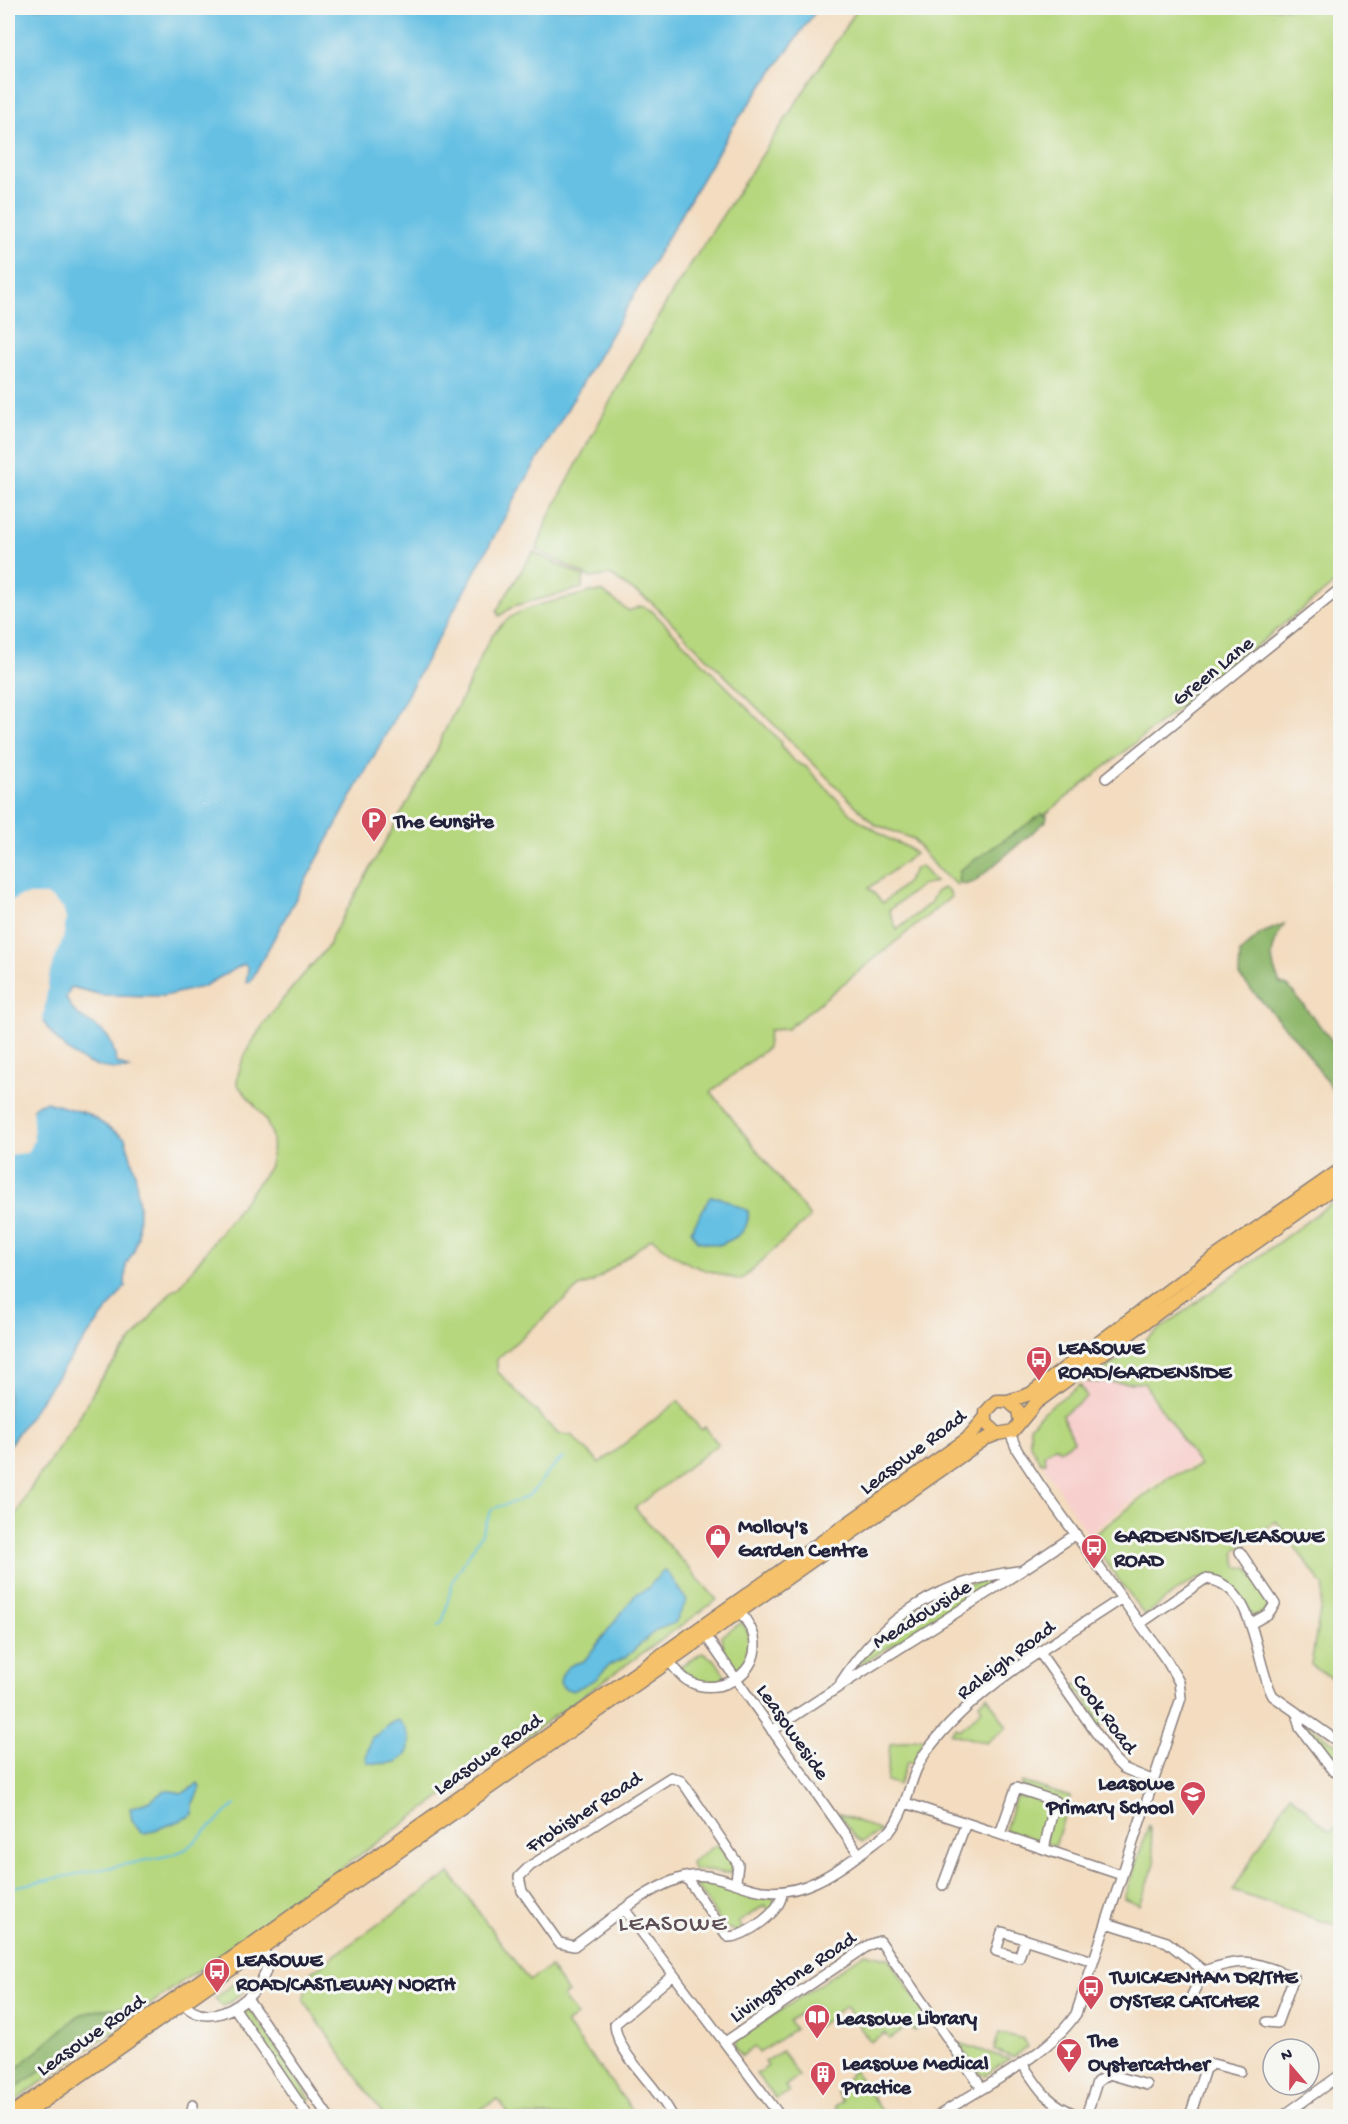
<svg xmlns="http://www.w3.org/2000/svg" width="1348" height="2124" font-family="'Gochi Hand',sans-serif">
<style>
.built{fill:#f7d0cd}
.green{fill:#b6d77e;stroke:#6c7c5c;stroke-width:1.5}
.forest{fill:#90b86d;stroke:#596d54;stroke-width:1.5}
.water{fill:#65c0e3;stroke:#44718f;stroke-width:1.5}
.pier{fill:#f3dcbf}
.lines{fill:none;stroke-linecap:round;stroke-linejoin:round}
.stream{stroke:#65c0e3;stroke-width:2}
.minor-casing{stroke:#8a7f7d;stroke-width:12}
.major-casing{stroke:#8a7f7d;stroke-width:15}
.minor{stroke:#fff;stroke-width:9}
.major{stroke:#f5c16b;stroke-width:12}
.labels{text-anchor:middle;stroke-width:6;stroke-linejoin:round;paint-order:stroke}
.street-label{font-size:21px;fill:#22223b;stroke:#f6f6f2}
.poi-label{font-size:21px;font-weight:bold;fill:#22223b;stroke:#f6f6f2;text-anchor:start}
.quarter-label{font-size:24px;letter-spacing:1.5px;fill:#5d4f55;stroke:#f6f6f2}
</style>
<rect width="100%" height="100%" fill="#f6f6f2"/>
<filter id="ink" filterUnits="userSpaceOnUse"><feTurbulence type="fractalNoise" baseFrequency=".0167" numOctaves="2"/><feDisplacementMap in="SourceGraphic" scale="12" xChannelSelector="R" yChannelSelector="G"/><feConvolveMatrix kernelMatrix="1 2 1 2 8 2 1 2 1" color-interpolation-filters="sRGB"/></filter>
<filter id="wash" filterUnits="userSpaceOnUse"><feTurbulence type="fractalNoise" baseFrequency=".008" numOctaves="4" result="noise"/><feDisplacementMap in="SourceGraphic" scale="24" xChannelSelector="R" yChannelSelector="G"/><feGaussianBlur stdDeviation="1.35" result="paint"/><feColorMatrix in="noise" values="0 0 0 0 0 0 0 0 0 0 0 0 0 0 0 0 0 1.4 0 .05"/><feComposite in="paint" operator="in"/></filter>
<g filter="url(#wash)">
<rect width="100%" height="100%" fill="#f3dcbf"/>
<path class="built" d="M1123 1357 1197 1463 1157 1480 1088 1535 1030 1444V1426L1044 1411Z"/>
<path class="green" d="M858 8H1340V579L957 885 936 868 913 839 874 824 651 602 610 575 591 578 537 550 546 522 620 383 672 293Z
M533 552 584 577 582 588 514 606 499 616 497 610Z
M590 592H603L629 611 641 606 652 611 780 741C782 751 795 764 805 766L853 816 889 839 909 848 915 854 869 888 883 903 907 882 915 869 921 866 935 882 922 885 889 910 897 930 930 903 936 892 943 888 950 892 951 897 787 1029 769 1030 767 1048 711 1092 810 1217 741 1280C699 1269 686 1267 652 1238L593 1282 579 1287 497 1359V1371L558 1434 571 1435 600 1463 678 1401 701 1430 705 1427 718 1444 635 1508 717 1600 8 2106V1532L28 1492 74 1426 100 1380 170 1293 180 1286 269 1168C281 1127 261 1114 237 1084 238 1042 303 977 330 944L332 936 437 750C444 729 455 711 465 692 478 667 484 638 507 620 526 604 566 600 590 592Z
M1332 1203 1340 1207V1684L1311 1665 1324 1587 1276 1521 1235 1551 1237 1567 1248 1568 1270 1600 1266 1611 1254 1618C1245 1606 1237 1591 1225 1581 1203 1563 1163 1602 1145 1616L1089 1539 1169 1477 1200 1466 1144 1383 1088 1382Z
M1080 1385 1087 1397 1062 1415 1074 1441 1060 1450 1055 1446 1044 1454 1045 1462H1040L1030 1444V1426L1044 1411Z
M993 1577 997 1580 854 1669C864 1658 872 1644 883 1633 912 1604 955 1589 993 1577Z
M742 1622C751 1635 760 1662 737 1669L724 1653 722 1636Z
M702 1653 715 1660 725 1675 722 1681C702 1683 693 1682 680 1666Z
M1077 1684 1109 1703 1099 1731 1093 1722 1097 1718 1079 1691 1074 1693 1071 1688Z
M987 1696 1007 1727 986 1743 950 1733 956 1727 960 1730 982 1709 979 1703Z
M1306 1724 1340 1747V1770L1335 1768 1303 1728Z
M921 1738 925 1742 919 1748 914 1764 907 1762 899 1785 887 1781 890 1744Z
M1022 1782 1070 1797 1055 1846 1005 1830 1016 1796 1024 1798 1027 1788 1021 1786Z
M1290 1794 1329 1831 1340 1826V1927L1233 1891Z
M838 1813 881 1831 862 1842 856 1839Z
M1149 1825 1155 1863 1140 1905 1124 1898Z
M718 1844 733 1866 734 1871C724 1876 705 1869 693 1870L691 1862Z
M450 1873 529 1981 550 1967 568 1993 563 1997 577 2016 566 2024 637 2116H510L497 2099 471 2116H384L304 2001 310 1973Z
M696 1879C722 1877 745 1892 770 1895L776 1902 770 1911 765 1905 739 1922 742 1928 737 1932 724 1927 695 1884Z
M865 1953 888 1958 929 2019 928 2022 914 2031 909 2025 889 2039 885 2033 870 2042 846 2006 817 2027 805 2010 789 2021 795 2029 759 2053 755 2047 742 2056 735 2047 737 2040Z
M245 1974 248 1988 232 2001 222 2006 215 1999Z
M247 2009 253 2013 310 2098 308 2102H302L243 2015Z
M999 2033 1024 2039 1028 2047 1013 2057 994 2050Z
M958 2043 1009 2059 985 2075 980 2074Z
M782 2051 799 2076 785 2086 789 2092 776 2099 756 2074 768 2066 765 2062Z
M853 2069 885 2116H849L848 2111 841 2115 835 2107 842 2101 837 2093 847 2086 845 2082Z"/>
<path class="forest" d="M1042 814 1047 816 1046 821 974 882 964 885 958 881 960 870Z
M1284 924C1270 949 1268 958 1280 984L1288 986 1332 1041 1340 1059V1101L1303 1047 1239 976 1240 953 1260 934Z
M129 2007 9 2093 8 2091V2076L79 2015 102 2009Z"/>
<path class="water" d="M8 8H818L732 128 518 493 250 982 246 983 248 968 244 964 202 987 164 996 102 995 71 987 66 998C80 1031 111 1017 116 1062L130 1069C88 1072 65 1054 42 1020L56 927 54 920 37 911 23 920 8 1094Z
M46 1102 88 1114 125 1138 135 1171 139 1208 138 1236 134 1251 126 1265 125 1287 66 1364 8 1447V1130L17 1131 31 1121 29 1113 36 1105Z
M710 1197H719L748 1211C750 1231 737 1238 719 1245L698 1241 691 1231Z
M664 1570C675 1578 677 1590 687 1600L675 1623 656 1630 626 1657 609 1665 596 1679 573 1691 564 1688 560 1683C561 1668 572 1664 584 1661L636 1594 647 1589Z
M398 1720C410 1730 416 1752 398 1761 390 1765 376 1763 368 1763L366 1758 371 1738C382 1733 386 1723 398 1720Z
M198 1784 200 1788 193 1803V1814C177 1824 162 1827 145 1833H141L132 1820 130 1808 150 1801 165 1790 183 1793Z"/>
<path class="pier" d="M31 895H47L63 908 66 920 63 938 50 972 42 1026 39 1020 53 927 47 918 37 914 26 921 23 936 32 961 14 1084 8 1097V1015L12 978 8 948V903L20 896Z
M32 1105 34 1140 27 1153 8 1155V1127L17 1128 23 1125 28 1120 26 1111Z"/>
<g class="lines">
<path class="stream" d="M438 1626 443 1621 453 1580 481 1535 492 1509C507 1503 524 1502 535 1489 543 1479 554 1462 564 1458
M8 1888 172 1855 186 1849 235 1805"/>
</g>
</g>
<g filter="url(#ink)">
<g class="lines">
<g class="minor-casing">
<path id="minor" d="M1106 778 1340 589
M1240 1552 1275 1604 1268 1614 1252 1623
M1141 1623 1205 1579C1257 1583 1254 1663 1273 1696L1340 1743
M703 1632 859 1854
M1040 1653 1115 1760 1123 1768 1154 1781
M670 1662C676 1669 681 1678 690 1682 719 1697 762 1673 754 1637 752 1628 746 1620 741 1613
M841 1682C883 1616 940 1581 1018 1571
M1301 1715 1298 1720 1300 1728 1333 1771 1340 1774
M772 1731C871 1663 977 1603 1076 1534
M906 1803 1122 1875
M1000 1834 1016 1788 1055 1801 1044 1849
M686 1877 728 1937C746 1937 781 1912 782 1893
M736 1881 738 1864 686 1787 681 1781 671 1777 530 1866 519 1877 522 1891 559 1943 574 1946C605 1924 642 1891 678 1879 705 1869 728 1882 753 1889 807 1903 850 1860 890 1831 909 1807 909 1775 926 1752 975 1686 1055 1643 1122 1598
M943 1885 966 1823
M625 1910 780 2116
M1107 1923 1167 1942 1204 1971
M1025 1939 1019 1958 996 1951 1002 1932 1093 1961
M1192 1995 1204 1971C1248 1956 1252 1962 1294 1977L1277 2023 1267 2022
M247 1998 328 2116
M181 2000C209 2042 276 1986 266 1956 265 1952 260 1948 258 1944
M234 2007 308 2116
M725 2042 869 1945 880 1941 982 2088
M1022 2063C1040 2091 1048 2104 1080 2116
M191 2116 193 2105
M672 2116C659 2087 616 2054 615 2024L673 1975
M938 2116C981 2087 1047 2057 1076 2014L1181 1698 1179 1682 1167 1661 1042 1488 1017 1450 1010 1433
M1086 2116 1097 2082 1109 2074 1147 2085
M1190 2116 1205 2069 1213 2064 1240 2071
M1283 2116 1340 2075"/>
</g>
<g class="major-casing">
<path id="major" d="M1008 1401 1030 1394 1178 1283 1340 1170
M1020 1422 1018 1410 1008 1401H996L986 1412V1423L998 1434 1013 1431 1036 1403 1185 1293 1340 1183
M8 2116 967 1439 985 1418
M23 2116 985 1439 998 1434"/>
</g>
<use href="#minor" class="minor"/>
<use href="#major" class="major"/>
</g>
</g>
<defs>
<g id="parking-pin" transform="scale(1.35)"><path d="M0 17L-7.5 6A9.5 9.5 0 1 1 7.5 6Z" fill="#d1495b" stroke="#f6f6f2"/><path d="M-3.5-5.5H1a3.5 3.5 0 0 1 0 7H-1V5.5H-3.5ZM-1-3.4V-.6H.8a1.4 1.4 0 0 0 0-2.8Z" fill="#fff"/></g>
<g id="bus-pin" transform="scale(1.35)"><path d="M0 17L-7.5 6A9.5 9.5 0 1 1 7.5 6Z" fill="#d1495b" stroke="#f6f6f2"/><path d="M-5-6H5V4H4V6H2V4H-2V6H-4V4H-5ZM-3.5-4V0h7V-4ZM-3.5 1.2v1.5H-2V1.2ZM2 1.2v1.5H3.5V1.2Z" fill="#fff"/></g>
<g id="shop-pin" transform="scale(1.35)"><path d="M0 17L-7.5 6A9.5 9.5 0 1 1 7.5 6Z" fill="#d1495b" stroke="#f6f6f2"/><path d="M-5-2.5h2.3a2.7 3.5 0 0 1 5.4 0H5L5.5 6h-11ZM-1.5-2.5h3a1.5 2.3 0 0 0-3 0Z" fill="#fff"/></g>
<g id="school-pin" transform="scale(1.35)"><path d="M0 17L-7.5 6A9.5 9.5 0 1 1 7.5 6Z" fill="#d1495b" stroke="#f6f6f2"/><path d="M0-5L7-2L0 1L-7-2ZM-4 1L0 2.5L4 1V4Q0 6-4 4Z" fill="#fff"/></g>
<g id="library-pin" transform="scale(1.35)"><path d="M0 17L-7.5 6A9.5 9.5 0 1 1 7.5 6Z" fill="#d1495b" stroke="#f6f6f2"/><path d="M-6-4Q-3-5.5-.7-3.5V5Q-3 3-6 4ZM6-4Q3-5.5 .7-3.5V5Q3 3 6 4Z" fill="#fff"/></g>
<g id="bar-pin" transform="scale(1.35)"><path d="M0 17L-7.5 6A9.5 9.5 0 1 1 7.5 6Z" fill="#d1495b" stroke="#f6f6f2"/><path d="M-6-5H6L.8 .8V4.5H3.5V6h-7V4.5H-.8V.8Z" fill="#fff"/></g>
<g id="building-pin" transform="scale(1.35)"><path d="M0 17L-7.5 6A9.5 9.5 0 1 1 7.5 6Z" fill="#d1495b" stroke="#f6f6f2"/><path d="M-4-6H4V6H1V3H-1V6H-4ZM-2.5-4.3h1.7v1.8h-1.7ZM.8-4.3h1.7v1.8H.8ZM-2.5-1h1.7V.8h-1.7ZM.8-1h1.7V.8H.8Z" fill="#fff"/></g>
</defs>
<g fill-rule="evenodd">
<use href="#parking-pin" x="374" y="820"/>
<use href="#bus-pin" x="1039" y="1359"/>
<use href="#shop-pin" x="718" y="1537"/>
<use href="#bus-pin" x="1094" y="1547"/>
<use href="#school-pin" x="1193" y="1794"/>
<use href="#bus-pin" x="217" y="1971"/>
<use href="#bus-pin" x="1091" y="1988"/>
<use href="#library-pin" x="817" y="2017"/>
<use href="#bar-pin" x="1069" y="2051"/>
<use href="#building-pin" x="823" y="2074"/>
</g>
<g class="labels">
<g class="street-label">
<text transform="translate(1212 670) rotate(-39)" y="7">Green Lane</text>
<text transform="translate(912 1451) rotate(-37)" y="7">Leasowe Road</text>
<text transform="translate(921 1613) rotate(-32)" y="7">Meadowside</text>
<text transform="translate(1005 1659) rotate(-37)" y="7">Raleigh Road</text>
<text transform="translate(1106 1713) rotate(53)" y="7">Cook Road</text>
<text transform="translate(794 1731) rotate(55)" y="7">Leasoweside</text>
<text transform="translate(487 1753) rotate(-35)" y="7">Leasowe Road</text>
<text transform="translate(583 1811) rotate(-33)" y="7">Frobisher Road</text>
<text transform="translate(792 1976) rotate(-34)" y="7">Livingstone Road</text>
<text transform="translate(90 2034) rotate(-35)" y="7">Leasowe Road</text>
</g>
<g class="poi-label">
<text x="394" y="827">The Gunsite</text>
<text x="1058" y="1354">LEASOWE<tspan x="1058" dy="24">ROAD/GARDENSIDE</tspan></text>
<text x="738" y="1532">Molloy's<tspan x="738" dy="24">Garden Centre</tspan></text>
<text x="1114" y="1542">GARDENSIDE/LEASOWE<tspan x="1114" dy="24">ROAD</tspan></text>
<text x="1174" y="1789" text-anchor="end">Leasowe<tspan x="1174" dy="24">Primary School</tspan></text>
<text x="236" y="1966">LEASOWE<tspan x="236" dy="24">ROAD/CASTLEWAY NORTH</tspan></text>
<text x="1110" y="1983">TWICKENHAM DR/THE<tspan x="1110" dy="24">OYSTER CATCHER</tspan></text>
<text x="836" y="2024">Leasowe Library</text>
<text x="1088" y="2046">The<tspan x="1088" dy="24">Oystercatcher</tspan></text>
<text x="842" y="2069">Leasowe Medical<tspan x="842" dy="24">Practice</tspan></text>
</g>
<g class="quarter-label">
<text x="673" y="1930">LEASOWE</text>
</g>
</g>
<rect width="1348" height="2124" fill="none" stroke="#f6f6f2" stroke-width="30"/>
<g transform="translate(1291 2067) rotate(340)"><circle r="28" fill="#f6f6f2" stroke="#a1a1a9" stroke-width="1.5"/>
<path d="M0-4.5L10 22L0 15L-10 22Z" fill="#d1495b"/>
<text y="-9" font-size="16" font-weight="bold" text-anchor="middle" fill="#22223b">N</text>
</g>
</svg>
